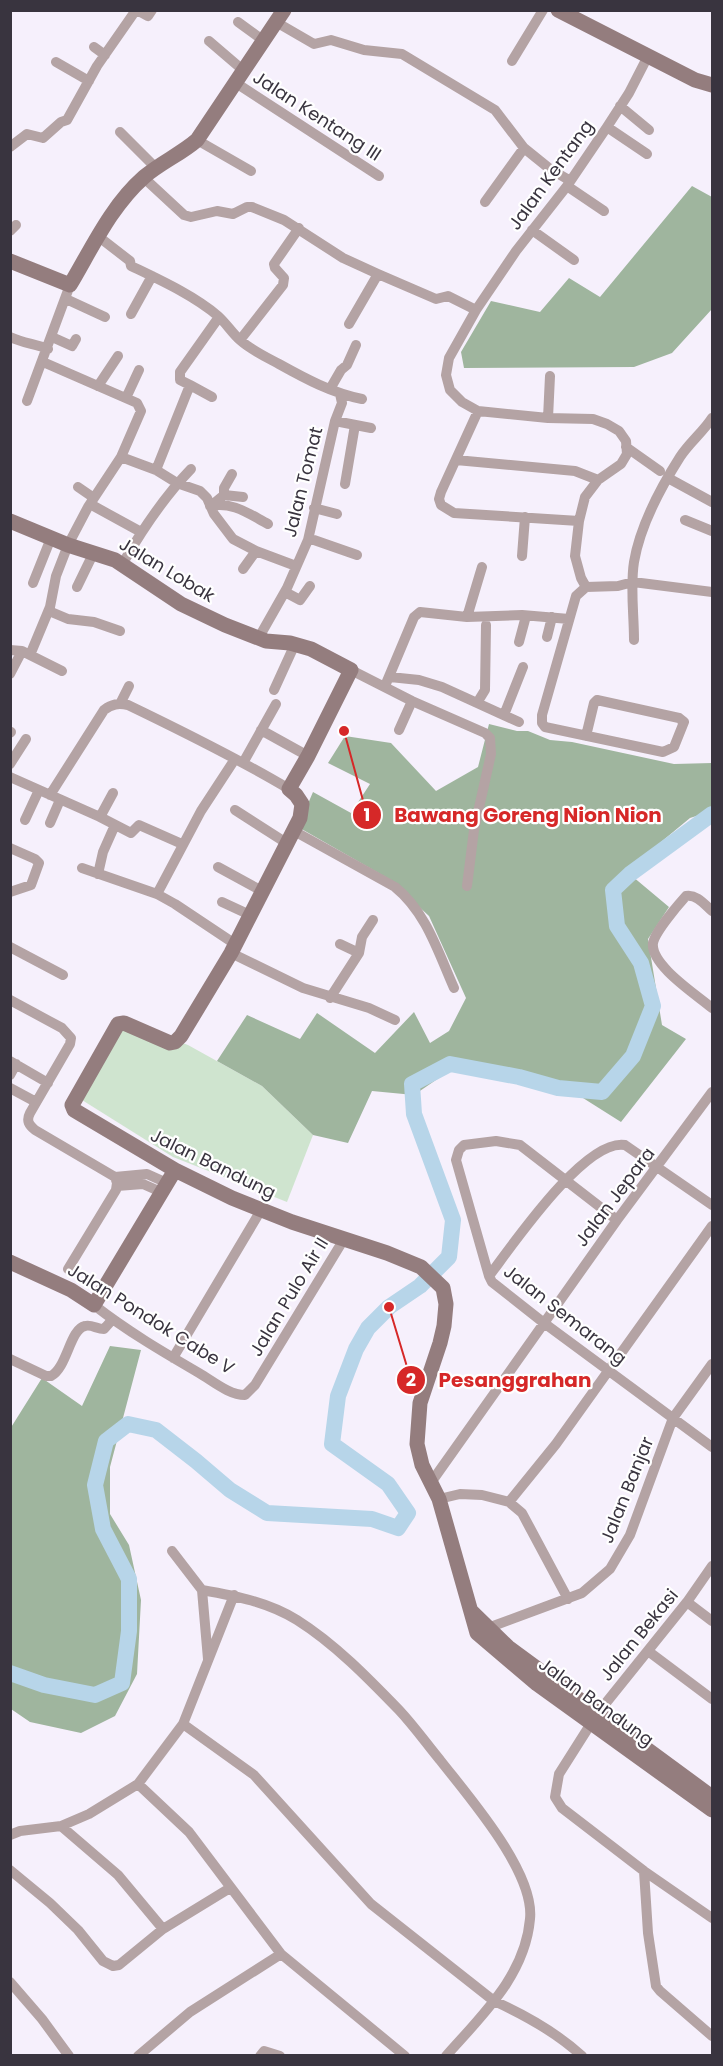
<svg xmlns="http://www.w3.org/2000/svg" width="723" height="2066" font-family="Poppins,sans-serif">
<style>
.green{fill:#cfe4cf}
.forest{fill:#9fb59e}
.lines{fill:none;stroke-linecap:round;stroke-linejoin:round}
.river{stroke:#b7d5e9;stroke-width:16}
.street{stroke:#b4a3a4;stroke-width:10}
.secondary{stroke:#947d7e;stroke-width:15}
.labels{text-anchor:middle;stroke-width:4.5;stroke-linejoin:round;paint-order:stroke}
.street-label{font-size:18px;fill:#39343f;stroke:#fff}
.leader{fill:none;stroke:#d62828;stroke-width:2}
.callout-dot{fill:#d62828;stroke:#fff;stroke-width:2}
.mark-label{font-size:18px;text-anchor:middle;font-weight:bold;fill:#fff}
.callout-label{font-size:20px;text-anchor:middle;font-weight:bold;fill:#d62828;stroke:#fff;stroke-width:4.5;stroke-linejoin:round;paint-order:stroke}
</style>
<rect width="100%" height="100%" fill="#f6f0fc"/>
<path class="green" d="M125 1022 188 1045 262 1086 313 1135 287 1202 173 1157 82 1100Z"/>
<path class="forest" d="M692 186 712 197V309L672 353 634 367 464 368 461 352 491 301 540 312 569 278 600 297Z
M489 724 517 731H528L550 740 572 742 674 764 712 763V811L690 818 626 871 669 907 648 939 662 1025 686 1039 621 1122 583 1098 516 1077 452 1069 414 1095 372 1091 348 1143 313 1135 262 1086 217 1061 247 1015 300 1039 317 1013 375 1053 414 1012 430 1043 449 1031 466 998 429 916 389 879 298 827 313 792 351 813 370 784 328 763 345 736 391 743 436 791 478 767Z
M110 1346 141 1350 110 1467V1514L129 1545 141 1600 137 1674 115 1716 81 1733 30 1722 11 1709 10 1429 42 1378 82 1406Z"/>
<g class="lines">
<path class="river" d="M10 1673 44 1685 95 1695 122 1683 129 1631V1579L103 1529 95 1485 106 1441 128 1424 156 1430 196 1461 230 1490 267 1513 372 1519 398 1528 408 1513 388 1484 332 1444 338 1396 356 1349 368 1328 389 1307 420 1286 449 1257 453 1220 414 1114 412 1084 450 1064 519 1077 558 1088 602 1092 633 1056 653 1006 641 963 617 926 613 890 630 874 712 814"/>
<path class="street" d="M137 10 148 16 152 10
M238 22 264 41
M276 22 314 44 331 40 364 50 402 54 495 110 524 148 550 169 569 180
M209 41 244 71
M94 47 105 55
M512 61 543 10
M56 62 89 81
M236 83 379 176
M620 106 649 130
M607 127 647 154
M120 132 156 168
M197 140 251 171
M10 147 27 134 43 138 61 122 67 120 97 66 136 10
M143 177 184 215 191 217 217 211 233 214 247 207H252L284 220 343 258 378 274 436 299 448 296 476 310
M567 186 604 211
M485 202 524 148
M532 230 574 260
M10 231 16 225
M99 237 130 261 131 266C160 280 193 295 218 316 226 323 232 333 240 340 251 350 266 357 279 364 306 379 332 393 362 399
M66 299 105 317
M131 314 152 276
M349 324 378 274
M10 337C23 343 35 344 48 349
M52 337 72 346 76 339
M240 340 283 285 284 278 275 268 274 264 299 228
M190 385 212 397
M98 386 118 356
M330 389 341 370 347 365 356 345
M126 398 139 370
M27 401 70 285
M478 411 441 492 439 499 441 505 454 513 579 521
M548 418 550 376
M335 421 371 428
M626 447 660 471
M121 457 156 470 177 483 200 491 207 498 214 514 233 539 256 551 296 566
M456 460 575 471 598 480
M156 470 190 385 180 380V372L219 317
M668 478 712 502
M345 484 355 425
M78 487 94 498
M224 495V488L232 474
M90 504 141 532
M213 504 224 495 243 497
M210 506C232 501 249 514 268 524
M314 508 337 514
M685 520 712 531
M308 540H314L357 555
M522 556 525 517
M123 563C142 530 164 497 191 469
M243 569 256 551
M33 583 51 538
M77 587 94 552
M586 587 581 578 575 556 579 521 585 497 598 480 621 464 627 454 626 441 619 431 607 424 593 419 548 418 478 411 462 402 450 390 446 375 449 358 476 310 516 251 567 186 607 127 629 93 648 56
M285 592 300 600 310 586
M49 611 68 619 94 622 120 631
M467 617 482 567
M547 637 552 617
M258 639 287 588 308 540 335 421 342 403 340 394
M634 640C634 614 630 587 634 562 640 526 661 487 680 457 689 443 703 432 712 418
M519 642 526 616
M10 650 22 651 62 671
M30 655 50 607 56 576 68 545 88 507 121 457 141 411 137 403 43 362
M351 670 412 701 485 733 490 738 491 754 474 830 467 886
M10 674 22 651
M390 677 419 680 442 687 519 722
M385 686 414 617 420 612 467 617 522 615 569 619
M274 690 295 644
M477 703 485 690 486 625
M120 704 129 686
M504 715 523 667
M261 730 308 756
M399 730 412 701
M10 733 11 732
M586 736 594 703 597 700 679 718 684 722 674 747 663 752 545 727 542 723V715L576 596 586 587 618 586 633 582 712 592
M243 763 276 704
M10 764 26 739
M10 777 100 817 131 833 139 825 182 844
M50 795 104 710C112 704 118 703 128 705 182 731 237 758 289 789
M235 810 288 844
M100 817 113 793
M25 820 39 790
M50 823 60 800
M294 831 395 887C426 912 438 952 454 988
M10 848 35 859 39 863 31 885 10 892
M218 867 262 891
M82 868 157 894 175 904 235 944
M98 874 103 852 115 825
M157 894 201 811 235 759
M222 902 250 915
M712 911C705 905 697 894 686 896 678 905 655 932 653 943 650 965 697 995 712 1008
M340 944 359 953 362 937 373 920
M10 947 63 975
M231 953 303 988 369 1008 395 1020
M330 998 359 953
M10 1000 62 1028 71 1038 70 1044 30 1113C26 1121 29 1125 35 1130L115 1177 117 1183 116 1190 68 1269
M10 1061 48 1083
M10 1075 16 1064
M10 1088 36 1102
M115 1177 147 1174 167 1183
M117 1186 143 1184 161 1192
M617 1220 520 1145 496 1141 464 1145 459 1150 456 1160 489 1276 492 1282 544 1323 712 1447
M489 1276C512 1246 585 1138 625 1145L712 1205
M94 1305C127 1331 163 1352 199 1373 213 1381 229 1395 245 1395L255 1385 344 1239
M173 1358 261 1210
M10 1359 46 1376H51C67 1368 70 1329 85 1326 91 1324 97 1329 104 1329L112 1320
M430 1484 617 1220 712 1092
M439 1499 460 1494 482 1495 509 1502 522 1513 568 1599
M509 1502 556 1444 712 1226
M172 1551 202 1590C236 1596 268 1602 297 1620 335 1644 368 1678 399 1710 414 1726 426 1743 440 1760 468 1796 535 1872 530 1919 525 1976 482 2015 446 2056
M712 1566 687 1602 597 1714 559 1774 555 1797 562 1808 644 1871 712 1918
M202 1590 208 1659
M687 1602 712 1621
M485 1629 582 1593 610 1569 630 1535 673 1418 712 1364
M648 1651 712 1699
M183 1724 254 1775 371 1904 494 2001C525 2015 557 2033 582 2056
M138 1784 189 1832 281 1954 405 2056
M61 1826 118 1875 163 1929
M10 1835 20 1831 61 1826 89 1814 138 1784 183 1724 234 1595
M10 1870 50 1903 78 1930 103 1961 113 1966 119 1965 163 1929 230 1888
M644 1871 648 1933 656 1986 660 1991 712 2036
M10 1982 42 2019 69 2056
M138 2056 190 2012 281 1954
M260 2056 264 2051 280 2056"/>
<path class="secondary" d="M558 10 695 80 712 85
M10 261 70 285C92 248 111 206 144 177 160 163 181 154 197 140L284 10
M10 521 68 545 115 560 181 604 225 625 266 641 290 643 311 649 351 670 308 756 289 789 296 795 302 804 300 818 231 953 181 1036 175 1042 170 1043 124 1023 118 1024 72 1105 74 1110 79 1113 175 1170 232 1198 292 1222 387 1253 421 1267 443 1288 446 1304 444 1326 440 1343 420 1403 417 1444 422 1465 439 1499 477 1633 537 1684 712 1810
M10 1262 71 1290 94 1305 175 1170
M472 1612 508 1647 712 1797"/>
</g>
<g class="labels">
<g class="street-label">
<text transform="translate(317 116) rotate(33)" y="6">Jalan Kentang III</text>
<text transform="translate(551 175) rotate(-54)" y="6">Jalan Kentang</text>
<text transform="translate(303 482) rotate(-76)" y="6">Jalan Tomat</text>
<text transform="translate(167 570) rotate(31)" y="6">Jalan Lobak</text>
<text transform="translate(213 1164) rotate(26)" y="6">Jalan Bandung</text>
<text transform="translate(615 1197) rotate(-53)" y="6">Jalan Jepara</text>
<text transform="translate(289 1297) rotate(-59)" y="6">Jalan Pulo Air II</text>
<text transform="translate(565 1315) rotate(38)" y="6">Jalan Semarang</text>
<text transform="translate(151 1319) rotate(32)" y="6">Jalan Pondok Cabe V</text>
<text transform="translate(627 1490) rotate(-68)" y="6">Jalan Banjar</text>
<text transform="translate(639 1635) rotate(-51)" y="6">Jalan Bekasi</text>
<text transform="translate(596 1702) rotate(36)" y="6">Jalan Bandung</text>
</g>
</g>
<path class="leader" d="M344 731L367 815M389 1307L411 1380"/>
<g class="callout-dot">
<circle cx="344" cy="731" r="6"/>
<circle cx="389" cy="1307" r="6"/>
<circle cx="367" cy="815" r="15"/>
<circle cx="411" cy="1380" r="15"/>
</g>
<g class="mark-label">
<text x="367" y="821">1</text>
<text x="411" y="1386">2</text>
</g>
<g class="callout-label">
<text x="528" y="822">Bawang Goreng Nion Nion</text>
<text x="515" y="1387">Pesanggrahan</text>
</g>
<rect width="723" height="2066" fill="none" stroke="#39343f" stroke-width="24"/>
</svg>
